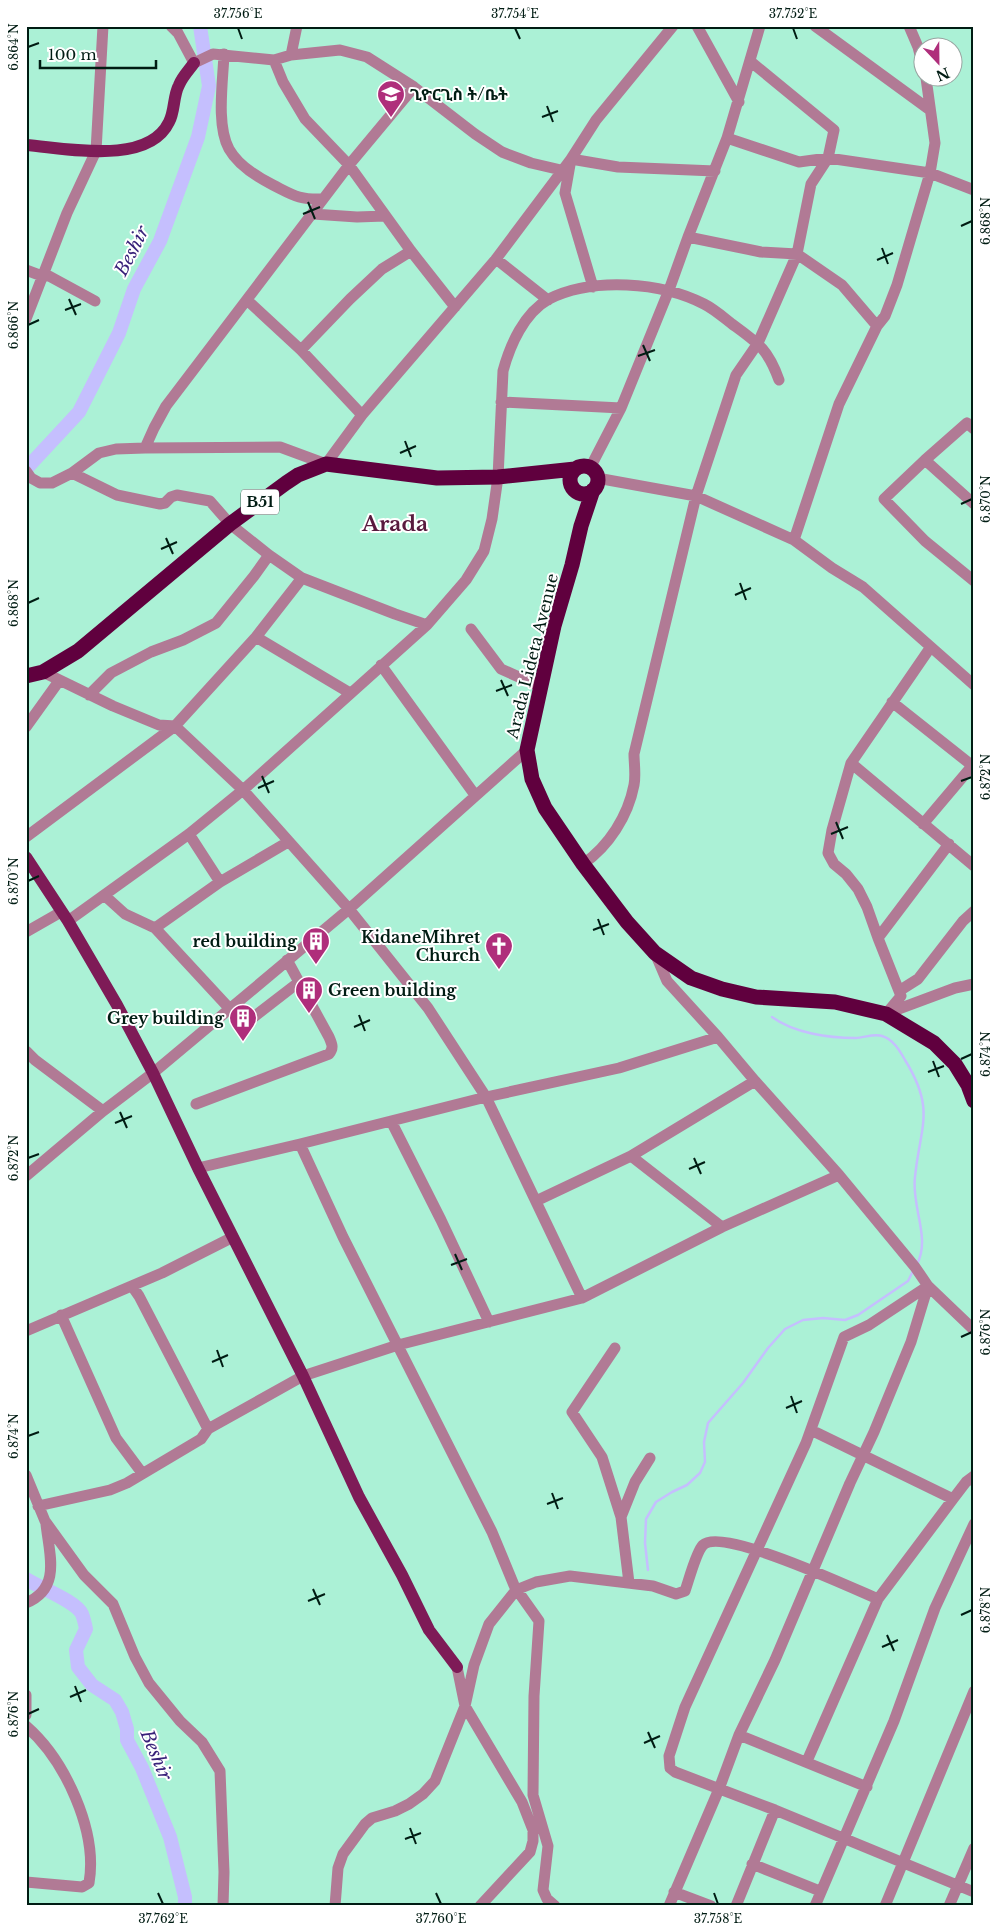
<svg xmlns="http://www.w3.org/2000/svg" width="1000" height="1932" font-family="'Libre Baskerville','Noto Sans Ethiopic',serif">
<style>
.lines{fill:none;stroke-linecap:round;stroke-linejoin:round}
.stream{stroke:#c5bffe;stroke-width:2.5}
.river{stroke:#c5bffe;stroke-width:14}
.minor{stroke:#b17a95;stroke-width:11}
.major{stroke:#7e1b57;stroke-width:12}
.highway{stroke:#60003e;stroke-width:15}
.ticks{fill:none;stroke:#001c13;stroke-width:2}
.labels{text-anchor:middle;stroke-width:4;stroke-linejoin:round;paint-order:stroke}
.shield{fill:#fff;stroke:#4c605a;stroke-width:1}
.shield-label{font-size:15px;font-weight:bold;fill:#001c13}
.poi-label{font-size:16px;font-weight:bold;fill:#001c13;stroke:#fff;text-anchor:end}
.street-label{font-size:16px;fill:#001c13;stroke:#fff}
.water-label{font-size:18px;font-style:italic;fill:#39227a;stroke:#fff}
.district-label{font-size:21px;font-weight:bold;fill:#581a3e;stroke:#fff}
.neatline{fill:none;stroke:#001c13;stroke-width:2}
.ticks-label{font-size:12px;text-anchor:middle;fill:#001c13}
</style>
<rect width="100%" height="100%" fill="#abf1d6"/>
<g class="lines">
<path class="stream" d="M772 1017C794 1033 828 1038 856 1038 863 1038 875 1033 882 1036 893 1039 900 1051 905 1060 936 1110 920 1126 915 1177 911 1206 931 1238 917 1264
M648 1570 645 1543 646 1519 656 1502 672 1492 687 1485 700 1473 705 1462 704 1442 708 1423 743 1383 768 1348 785 1329 803 1320 823 1318 845 1320 858 1315 908 1281 913 1271"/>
<path class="river" d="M26 469 79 412 119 333 134 289 160 241 198 137 209 86 200 26
M26 1579C40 1588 76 1601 82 1614 84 1619 85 1624 86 1629L76 1650 78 1667 92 1685 115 1700 122 1712 127 1729V1740L142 1768 170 1837 185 1897V1906"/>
<path class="minor" d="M171 26 178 33 194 63 213 54 274 60 291 55 340 50 367 57 414 87 475 134 502 152 531 163 561 170
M697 26 739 102
M815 26 930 110
M909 26 918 47 922 63
M224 54C223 81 216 125 229 149 238 165 257 177 273 185 293 195 299 200 323 199
M291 55 297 26
M274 60 283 82 305 119 349 165 411 251 455 307
M727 138 799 162 828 158 930 173 974 190
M313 214 357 217 385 216
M688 237 761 252 797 254 842 285 877 326
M496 259 548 300
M26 270 42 276H49L95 301
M593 287 565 193 571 159 618 167 715 171
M247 300 301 350 362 415
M26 319 67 213 96 151 103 26
M301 350 350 299 382 269 411 251
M501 402 621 408
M974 429 967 423 925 460 884 499 925 541 974 581
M145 448 154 428 166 406 349 165 414 87
M925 460 974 504
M590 468 621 408 669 290 688 237 727 138 760 26
M26 471 31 478 40 483H52L72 473 99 453 116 449 145 448 280 447 326 464 362 415 496 259 571 159 596 120 673 26
M72 473 117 495 160 504 165 503 171 497 177 495 210 501 230 524 269 555 302 578 395 614 427 625
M597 478 696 496 794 540 832 568 863 587 974 685
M794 540 839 404 877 326 885 316 897 285 930 173 935 143 926 78
M471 629 501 669 541 687
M256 637 350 693
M381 665 475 795
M43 672 113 706 159 725 175 726 243 790 349 909 428 1008 486 1097 582 1298
M89 695 111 673 151 652 183 640 216 623 254 576 269 555
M892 702 974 767
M26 727 59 681
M851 763 974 866
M923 824 972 766
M189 834 220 882
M26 837 175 726 256 637 302 578
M583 864C609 846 628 816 634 785 636 775 634 763 634 754L696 496 736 375 758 343 797 254 811 184 828 158 834 130 750 61
M104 895 125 914 155 928 229 1008
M68 921 189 834 243 790 427 625 466 580 484 551 492 519 498 477 503 371C510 345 524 313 549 299 593 277 661 282 704 304 714 309 723 317 732 324 758 343 768 349 779 380
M155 928 220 882 288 842
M26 932 61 912
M878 938 949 844
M655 953 667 981 718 1037 755 1081 839 1175 915 1267 928 1286 974 1330
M899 991 918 979 963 921 974 911
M888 1013 955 988 974 984
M886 1014 901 996 878 938 867 907 858 889 846 874 834 864 828 853 832 830 851 763 930 648
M246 1023 299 982
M26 1051 35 1060 103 1111
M196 1104 329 1054C334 1048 332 1044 329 1037L287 960
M391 1121 441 1220 489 1322
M300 1144 343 1237 492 1532 516 1590
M631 1156 722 1227
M198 1168 300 1144 486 1097 619 1068 718 1037
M26 1176 103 1111 153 1073 349 909 527 750
M536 1201 631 1156 755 1081
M132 1286 139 1296 208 1429
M61 1315 116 1438 142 1473
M26 1331 162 1273 233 1237
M615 1348 572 1412 602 1457 621 1517
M811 1430 953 1499 966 1482 974 1476
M26 1475 45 1521 84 1575 113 1604 135 1657 149 1683 180 1721 202 1742 220 1771 224 1872 223 1906
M38 1506 110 1490 127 1483 201 1439 208 1429 303 1376 398 1345 582 1298 722 1227 839 1175
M629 1583 621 1517 635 1482 650 1458
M517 1590 539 1621 534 1696 533 1795 548 1846 543 1890 547 1899 555 1906
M26 1603C62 1588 49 1554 46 1524
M457 1667 465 1706 522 1802 533 1830V1841L530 1852 480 1906
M26 1695V1715
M26 1726C65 1760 98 1831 89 1883L82 1887 26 1882
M739 1735 867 1787
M807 1761 878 1599 953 1499
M752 1864 820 1891
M674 1892 711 1906
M335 1906 338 1868 343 1854 365 1824 372 1818 395 1811 409 1804 423 1794 435 1781 465 1706 474 1665 489 1624 516 1590 536 1582 570 1576 653 1586 676 1594 685 1591C689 1580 696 1552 703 1545 722 1527 852 1588 878 1599
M669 1906 719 1789 739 1735 775 1660 850 1483 874 1432 911 1342 928 1286 869 1325 844 1337 806 1443 685 1707 669 1756 670 1768 675 1772 775 1810 974 1892
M736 1906 775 1810
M815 1906 894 1721 935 1608 974 1524
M885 1906 974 1691
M949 1906 974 1848"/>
<path class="major" d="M26 145C66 148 148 166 169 122 175 111 173 96 179 85 182 77 189 70 194 63
M26 857 68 921 117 1005 153 1073 198 1168 303 1376 359 1497 402 1575 429 1630 457 1667"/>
<path class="highway" d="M570 480a14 14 0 1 1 28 0a14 14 0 1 1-28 0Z
M593 490 581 526 572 565 554 626 527 750 532 779 545 808 583 864 627 922 655 953 691 978 722 989 756 997 835 1002 886 1014 934 1043 955 1064 968 1085 974 1101
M26 676 43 672 78 651 230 524 286 483 298 475 326 464 437 478 498 477 575 469"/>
</g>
<path class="ticks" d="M238 28 242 39M515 28 520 39M793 28 797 39M28 47 39 43M547 106 553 122M542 117 558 111M308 202 315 219M303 214 320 207M961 226 972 221M882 248 888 264M877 260 893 253M69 299 76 315M65 310 81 304M28 325 39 320M643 345 650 361M638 356 655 350M405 441 411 457M400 453 416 446M961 504 972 499M166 538 173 554M161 549 177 542M740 583 746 600M735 595 751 588M28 603 39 598M501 680 508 696M496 691 512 685M262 776 269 793M961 781 972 777M258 788 274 781M836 822 843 839M831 834 848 827M28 881 39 876M598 919 604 935M593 930 609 924M359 1015 365 1031M354 1027 370 1020M961 1059 972 1054M933 1061 939 1077M928 1072 944 1066M120 1112 127 1128M115 1123 132 1116M28 1158 39 1154M694 1158 701 1174M689 1169 705 1162M455 1254 462 1270M451 1265 467 1259M961 1337 972 1332M217 1350 223 1367M212 1362 228 1355M791 1396 797 1413M786 1408 802 1401M28 1436 39 1432M552 1493 558 1509M547 1504 563 1498M313 1589 320 1605M308 1601 325 1594M961 1615 972 1610M887 1635 894 1651M882 1647 898 1640M75 1686 81 1702M70 1697 86 1690M28 1714 39 1709M648 1732 655 1748M644 1743 660 1736M410 1828 416 1844M405 1839 421 1833M158 1893 163 1904M436 1893 441 1904M714 1893 718 1904"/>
<defs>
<g id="school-pin" transform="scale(1.4375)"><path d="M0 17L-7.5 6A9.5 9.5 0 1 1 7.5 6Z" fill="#af2e7b" stroke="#fff"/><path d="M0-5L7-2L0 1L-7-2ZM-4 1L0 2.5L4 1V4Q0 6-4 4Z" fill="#fff"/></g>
<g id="building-pin" transform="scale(1.4375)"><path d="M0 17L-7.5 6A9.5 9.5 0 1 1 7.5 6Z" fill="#af2e7b" stroke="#fff"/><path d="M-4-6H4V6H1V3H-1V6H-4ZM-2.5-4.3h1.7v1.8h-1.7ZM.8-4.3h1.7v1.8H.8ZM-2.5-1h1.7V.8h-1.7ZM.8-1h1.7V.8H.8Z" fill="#fff"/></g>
<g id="church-pin" transform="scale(1.4375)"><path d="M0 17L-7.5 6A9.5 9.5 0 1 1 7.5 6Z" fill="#af2e7b" stroke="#fff"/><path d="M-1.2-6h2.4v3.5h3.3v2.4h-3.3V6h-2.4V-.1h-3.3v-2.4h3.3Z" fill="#fff"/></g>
</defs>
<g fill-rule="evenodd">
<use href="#school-pin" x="391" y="94"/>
<use href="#building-pin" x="316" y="941"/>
<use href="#church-pin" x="499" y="946"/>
<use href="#building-pin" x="309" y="990"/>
<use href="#building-pin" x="243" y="1018"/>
</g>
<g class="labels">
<rect class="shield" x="241" y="489.5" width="38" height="25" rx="4"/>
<g class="shield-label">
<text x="260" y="507">B51</text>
</g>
<g class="poi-label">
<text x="410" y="100" text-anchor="start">ጊዮርጊስ ት/ቤት</text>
<text x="480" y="943">KidaneMihret<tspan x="480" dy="18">Church</tspan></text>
<text x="297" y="947">red building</text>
<text x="328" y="996" text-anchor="start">Green building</text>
<text x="224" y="1024">Grey building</text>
</g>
<g class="street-label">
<text transform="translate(532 656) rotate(-76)" y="6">Arada Lideta Avenue</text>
</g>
<g class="water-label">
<text transform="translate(132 251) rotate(-63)" y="6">Beshir</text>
<text transform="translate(156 1755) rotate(67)" y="6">Beshir</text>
</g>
<g class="district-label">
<text x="395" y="531">Arada</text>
</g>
</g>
<rect width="1000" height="1932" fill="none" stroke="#ffffff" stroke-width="55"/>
<g transform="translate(938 62) rotate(158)"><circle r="24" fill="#ffffff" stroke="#99a4a1"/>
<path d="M0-4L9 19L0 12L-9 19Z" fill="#af2e7b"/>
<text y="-8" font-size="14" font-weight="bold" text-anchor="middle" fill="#001c13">N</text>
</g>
<path d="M40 60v8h116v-8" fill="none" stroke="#001c13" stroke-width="2.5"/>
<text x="48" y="60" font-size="15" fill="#001c13" stroke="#ffffff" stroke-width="4" paint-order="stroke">100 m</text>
<rect x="28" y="28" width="944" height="1876" class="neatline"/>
<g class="ticks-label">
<text x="238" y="18">37.756°E</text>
<text x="515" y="18">37.754°E</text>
<text x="793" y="18">37.752°E</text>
<text transform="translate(14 47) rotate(-90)" y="4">6.864°N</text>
<text transform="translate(986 221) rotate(-90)" y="4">6.868°N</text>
<text transform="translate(14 325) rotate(-90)" y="4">6.866°N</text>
<text transform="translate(986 499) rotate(-90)" y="4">6.870°N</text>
<text transform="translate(14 603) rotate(-90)" y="4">6.868°N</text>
<text transform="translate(986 777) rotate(-90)" y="4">6.872°N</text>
<text transform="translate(14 881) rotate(-90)" y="4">6.870°N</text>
<text transform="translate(986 1054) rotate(-90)" y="4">6.874°N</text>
<text transform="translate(14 1158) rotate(-90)" y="4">6.872°N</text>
<text transform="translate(986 1332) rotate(-90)" y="4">6.876°N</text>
<text transform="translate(14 1436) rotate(-90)" y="4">6.874°N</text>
<text transform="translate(986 1610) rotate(-90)" y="4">6.878°N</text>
<text transform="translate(14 1714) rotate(-90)" y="4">6.876°N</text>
<text x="163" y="1923">37.762°E</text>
<text x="441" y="1923">37.760°E</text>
<text x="718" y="1923">37.758°E</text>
</g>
</svg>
